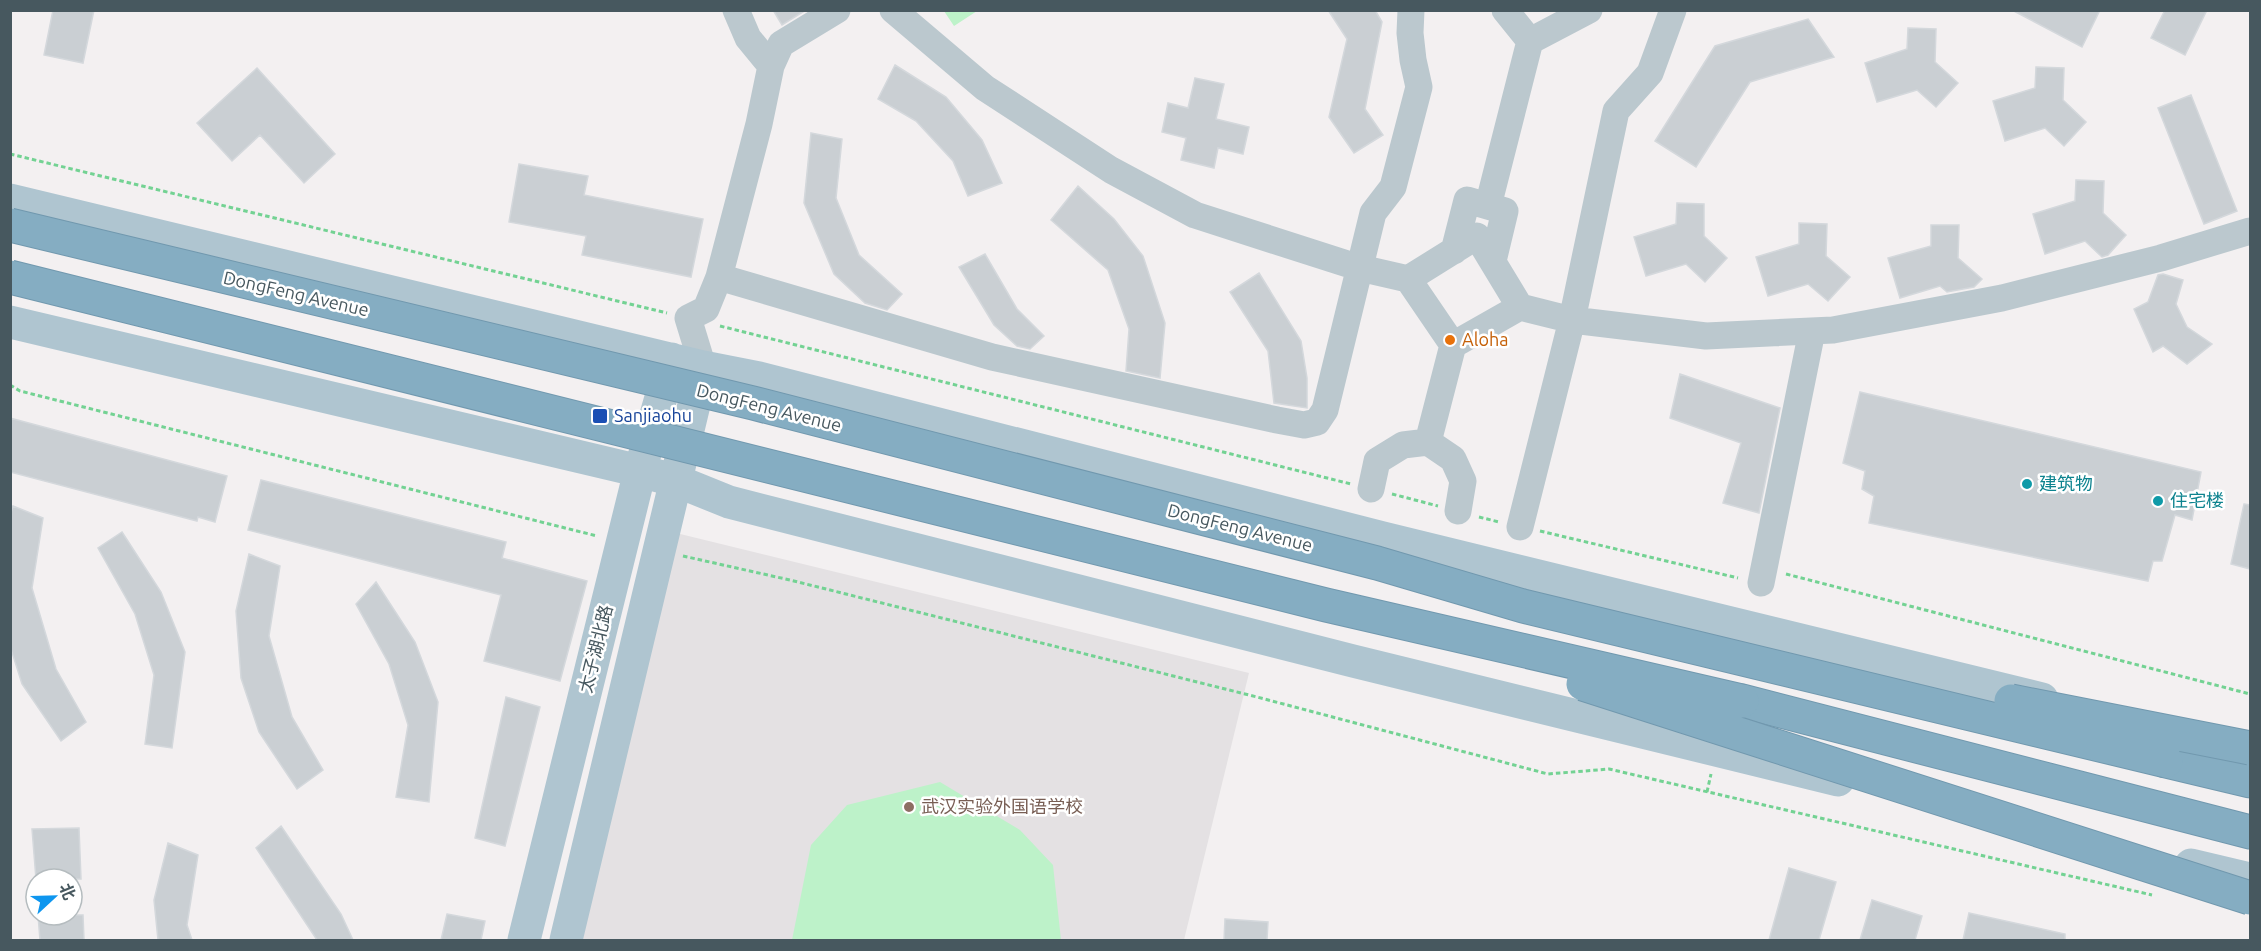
<svg xmlns="http://www.w3.org/2000/svg" width="2261" height="951" font-family="Ubuntu,'Noto Sans SC',sans-serif">
<style>
.education{fill:#e4e1e3}
.green{fill:#bdf2c9}
.building{fill:#cacfd3;stroke:#d4d8dc;stroke-width:1.5}
.lines{fill:none;stroke-linecap:round;stroke-linejoin:round}
.highway-casing{stroke:#7198ae;stroke-width:35}
.path{stroke:#73d293;stroke-width:3;stroke-dasharray:4.5 3;stroke-linecap:butt}
.minor{stroke:#bbc8ce;stroke-width:27}
.major{stroke:#afc5d0;stroke-width:33}
.highway{stroke:#85adc2;stroke-width:33}
.highway-bridge-casing{stroke:#7198ae;stroke-width:35;stroke-linecap:butt}
.highway-bridge{stroke:#85adc2;stroke-width:33}
.food-dot{fill:#e8710a;stroke:#fff;stroke-width:2}
.transit-dot{fill:#1a4fb4;stroke:#fff;stroke-width:2}
.culture-dot{fill:#0f9aa8;stroke:#fff;stroke-width:2}
.education-dot{fill:#8d6e63;stroke:#fff;stroke-width:2}
.labels{text-anchor:middle;stroke-width:5;stroke-linejoin:round;paint-order:stroke}
.street-label{font-size:18px;fill:#47585f;stroke:#fff}
.food-label{font-size:18px;fill:#c56008;stroke:#fff;text-anchor:start}
.transit-label{font-size:18px;fill:#164399;stroke:#fff;text-anchor:start}
.culture-label{font-size:18px;fill:#0d838f;stroke:#fff;text-anchor:start}
.education-label{font-size:18px;fill:#785e54;stroke:#fff;text-anchor:start}
</style>
<rect width="100%" height="100%" fill="#f3f0f1"/>
<path class="education" d="M668 531 1249 673 1184 940H571Z"/>
<path class="green" d="M944 11H977L954 26Z
M940 782 1020 830 1053 865 1061 940H792L811 845 847 805Z"/>
<path class="building" d="M53 10H94L83 63 44 55Z
M773 10H806L782 25Z
M1328 10H1375L1382 22 1365 109 1383 135 1354 153 1329 117 1347 39Z
M2012 10H2100L2082 47Z
M2165 10H2207L2185 55 2151 38Z
M1808 19 1834 57 1750 82 1696 167 1655 141 1715 46Z
M1908 28 1936 29 1935 62 1958 83 1936 107 1917 90 1877 102 1865 63 1907 49Z
M895 65 946 97 982 140 1002 183 968 196 953 161 916 121 878 99Z
M2036 67 2064 68 2063 100 2086 122 2064 146 2045 128 2005 141 1993 101 2035 88Z
M257 68 335 154 304 183 260 135 232 161 197 123Z
M1195 78 1224 84 1216 119 1249 127 1243 154 1218 148 1214 168 1181 160 1186 138 1162 132 1168 103 1188 108Z
M2191 95 2237 211 2204 224 2158 108Z
M811 133 842 139 836 198 859 255 902 294 887 310 865 303 834 274 804 203Z
M519 164 588 176 584 195 703 219 691 277 582 255 586 236 509 222Z
M2076 180 2104 181 2103 213 2126 235 2108 255 2102 257 2085 241 2045 254 2033 214 2075 201Z
M1078 186 1114 219 1143 256 1165 323 1160 378 1126 371 1129 329 1108 270 1051 220Z
M1677 203 1704 204V236L1727 258 1705 282 1686 264 1646 276 1634 237 1676 224Z
M1799 223 1827 224 1826 256 1850 277 1828 301 1808 284 1768 296 1756 257 1799 244Z
M1931 225H1959L1958 258 1982 279 1974 287 1947 292 1940 286 1900 298 1888 258 1931 246Z
M985 254 1017 309 1044 336 1030 349 1017 346 994 325 959 267Z
M1259 273 1301 341 1307 378V408L1274 403 1268 351 1230 292Z
M2163 274 2183 280 2176 304 2187 327 2212 344 2187 364 2163 346 2153 352 2134 309 2148 302 2158 275Z
M1680 374 1780 408 1759 513 1723 503 1741 443 1670 418Z
M1860 392 2201 472 2192 520 2175 515 2162 561H2153L2148 581 1869 523 1874 496 1862 489 1865 471 1843 463Z
M10 418 227 476 215 522 198 517 197 521 10 472Z
M261 480 506 542 502 558 587 581 560 681 484 661 501 595 248 530Z
M2244 504 2250 505V569L2231 564Z
M13 506 43 518 32 588 56 669 86 722 61 741 22 684 10 646V516Z
M122 532 161 592 185 652 172 748 145 744 154 675 135 614 98 548Z
M249 554 280 566 269 636 292 717 323 770 297 789 259 732 241 678 236 611Z
M376 582 415 642 438 702 429 802 396 797 408 725 389 664 356 604Z
M506 697 540 707 505 846 475 838Z
M281 826 341 914 353 940H317L256 848Z
M79 828 81 879H36L32 829Z
M168 843 198 855 187 925 192 940H158L154 900Z
M1789 868 1836 882 1819 940H1769Z
M1872 900 1922 916 1915 940H1860Z
M1969 913 2065 934V940H1963Z
M447 914 485 921 481 940H441Z
M38 915H83L84 940H40Z
M1225 919 1268 922 1267 940H1224Z"/>
<g class="lines">
<g class="highway-casing">
<path id="highway" d="M1742 701 2250 832
M2166 761 2250 781"/>
</g>
<path class="path" d="M10 154 667 313
M720 326 1351 484
M10 385 20 391 597 536
M1392 494 1438 506
M1479 517 1499 522
M1540 531 1738 578
M683 556 790 580 1257 697 1548 774 1609 769 2152 895
M1786 574 2250 694
M1707 792 1711 774"/>
<path class="minor" d="M736 10 748 38 771 66
M893 10 985 88 1111 170 1195 215 1360 268 1408 279
M1505 10 1530 41
M1488 206 1530 41 1589 10
M1454 251 1467 200 1505 211 1493 261
M719 277 992 357 1277 420 1304 425 1317 422 1325 410 1373 213 1393 187 1419 87 1413 60 1410 33 1411 10
M1520 307 1572 320 1706 336 1833 330 2002 298 2161 258 2250 231
M703 367 688 318 706 309 719 277 759 124 771 66 781 44 837 10
M1428 442 1453 345 1520 307 1477 236 1408 279 1453 345
M1371 489 1377 461 1403 445 1428 442 1453 459 1463 481 1458 511
M1520 527 1572 320 1616 111 1650 73 1673 10
M1761 583 1812 331"/>
<path class="major" d="M10 200 703 367 759 378 1383 538 2042 699
M10 322 640 471 677 481 729 502 1353 661 1838 780
M2191 865 2250 879
M524 940 640 471 672 359
M566 940 703 367"/>
<use href="#highway" class="highway"/>
<g class="highway-bridge-casing">
<path id="highway-bridge" d="M10 225 753 403 1377 563 1523 606 2166 761
M10 277 1326 605 1742 701
M1583 684 2250 898
M2011 701 2250 748"/>
</g>
<use href="#highway-bridge" class="highway-bridge"/>
</g>
<circle class="food-dot" cx="1450" cy="340" r="6"/>
<rect class="transit-dot" x="592" y="408" width="16" height="16" rx="3"/>
<g class="culture-dot">
<circle cx="2027" cy="484" r="6"/>
<circle cx="2158" cy="501" r="6"/>
</g>
<circle class="education-dot" cx="909" cy="807" r="6"/>
<g class="labels">
<g class="street-label">
<text transform="translate(296 294) rotate(13)" y="6">DongFeng Avenue</text>
<text transform="translate(769 408) rotate(14)" y="6">DongFeng Avenue</text>
<text transform="translate(1240 528) rotate(14)" y="6">DongFeng Avenue</text>
<text transform="translate(596 649) rotate(-76)" y="6">太子湖北路</text>
</g>
<g class="food-label">
<text x="1462" y="346">Aloha</text>
</g>
<g class="transit-label">
<text x="614" y="422">Sanjiaohu</text>
</g>
<g class="culture-label">
<text x="2039" y="490">建筑物</text>
<text x="2170" y="507">住宅楼</text>
</g>
<g class="education-label">
<text x="921" y="813">武汉实验外国语学校</text>
</g>
</g>
<rect width="2261" height="951" fill="none" stroke="#47585f" stroke-width="24"/>
<g transform="translate(54 897) rotate(68)"><circle r="28" fill="#ffffff" stroke="#b5bcbf" stroke-width="1.5"/>
<path d="M0-4.5L10 22L0 15L-10 22Z" fill="#0e96ef"/>
<text y="-9" font-size="16" font-weight="bold" text-anchor="middle" fill="#47585f">北</text>
</g>
</svg>
